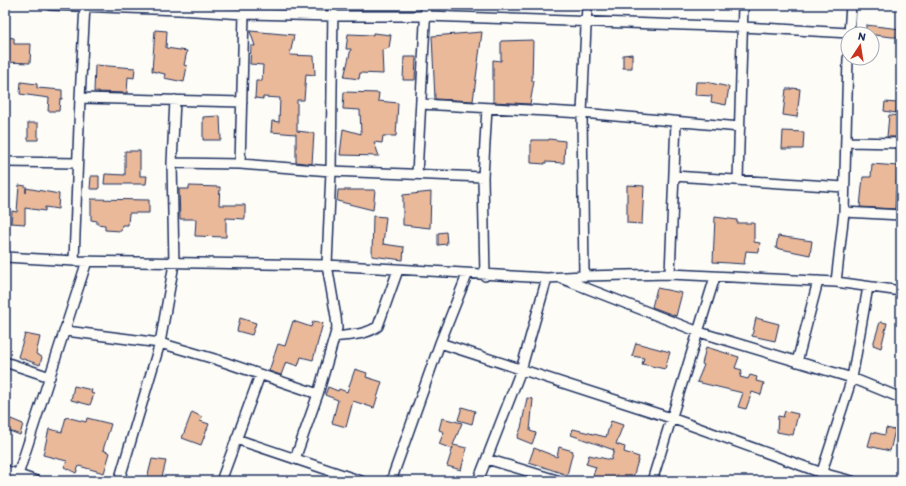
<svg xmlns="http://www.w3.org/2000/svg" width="906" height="486" font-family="Itim,sans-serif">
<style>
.building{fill:#eab99a;stroke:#1b2f5e}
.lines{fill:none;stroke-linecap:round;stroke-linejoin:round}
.street-casing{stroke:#1b2f5e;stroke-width:12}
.street{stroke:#fdfcf7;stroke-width:9}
</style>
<rect width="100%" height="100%" fill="#fdfcf7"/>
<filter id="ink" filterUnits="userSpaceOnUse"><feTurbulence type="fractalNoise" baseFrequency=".025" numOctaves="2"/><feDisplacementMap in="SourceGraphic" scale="8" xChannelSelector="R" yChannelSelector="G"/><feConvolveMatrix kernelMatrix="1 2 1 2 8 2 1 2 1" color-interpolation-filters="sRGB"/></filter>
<g filter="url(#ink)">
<path class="building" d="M866 25 901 29V37H892L866 34Z
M155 30 167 31 166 48 187 51 184 65 187 66 184 82 164 78 165 74 152 71Z
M250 31 294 35 290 55 314 56 315 75 306 74 304 100H297V131L314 133 312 164 296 162V134L271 132 272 121 279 122 280 98 263 97V99L255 98 256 81H262L263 65 250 64 251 46H255Z
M482 32 473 101 435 99 432 36Z
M373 33 391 35 389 48 382 50 383 74 360 73 359 79 344 77 351 49H346L348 34 373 35Z
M5 37 14 38V44H31L30 63 5 62Z
M533 40 532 81H534L530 104 493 102V60L501 61V41Z
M632 54V68H623V55Z
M404 57H416L415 80H403Z
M95 65 135 68 134 78 128 77 127 93 94 92Z
M21 82 37 84V88L62 90V99H60L59 111H48L49 98 20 94Z
M696 82H706L729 87 726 105 711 102 712 96 695 95Z
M792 88 800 89 797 117 783 115 786 89H792Z
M344 92 379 93 378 101 398 103 396 136H383L382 143 374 142 379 156 340 155 343 129 361 134 360 110 343 109Z
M885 102 897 103 896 113 884 111Z
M889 115 901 116 899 137H887Z
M220 116 221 140H203V117Z
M28 123H38V140H28Z
M783 131 804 132 803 149H782Z
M549 139 565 141 564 163 545 162V164L531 163V140H549Z
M125 151H140V176H147L146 184H104L105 174 125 175Z
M872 164 898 166 895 209 860 207 863 177H871Z
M91 176H99V189H90Z
M19 185 26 186V193V188L59 194 58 209 45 207V211L25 208V224L11 223 12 211 17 212Z
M627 185 644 186 642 224 627 223Z
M189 186 220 187 219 205H245V219L226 218V237L195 236 196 219H180L179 189H189Z
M338 190H375L373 210 337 201Z
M431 192 430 228 403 225V195Z
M91 199 149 200V213H129L128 225H122L121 231 105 230V225L97 224V221L91 220Z
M373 216 386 217 383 244 404 247 403 260 372 256Z
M715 217 737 220V223H754V242L760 243 759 252 746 251 744 264 713 262Z
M446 232 447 244 438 245V233Z
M778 236 812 241 810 255 776 248Z
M657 288 682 293 676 316 652 307Z
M240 318 256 323 252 335 237 331Z
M756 318 779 324 775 341 752 336Z
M293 321 311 327 313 321 323 323 313 360 301 357 298 366 286 362 281 375 269 371 278 344 285 346Z
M880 322 887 323 881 348 873 345Z
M25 334 40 337 36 354 42 357 40 365 18 357Z
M636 343 670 352 665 369 642 364 644 358 632 356Z
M706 347 739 357 735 368 742 370 740 377 748 379 750 375 757 377 756 381 764 383 761 395 752 392 746 409 738 407 743 393 697 382 704 365 702 364Z
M355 369 367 373 366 377 382 382 374 408 353 401 346 427 332 423 338 400 325 395 328 387 338 391 339 389 347 392Z
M74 386 92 390 91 393 94 394 90 405 71 400Z
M527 398 533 399 530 431 536 433 532 444 517 438 521 428Z
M462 407 475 411 472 424 458 420Z
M785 411 798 414 793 435 777 432 778 416 783 417Z
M192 412 202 417 200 421 209 424 201 445 182 438Z
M66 417 86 422 87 418 111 424 103 450 110 453 104 473 79 466 76 473 64 467 67 461 43 455 49 429 62 432Z
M442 418 462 423 453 445 467 448 461 470 447 466 453 447 452 449 439 444 444 432 439 430Z
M11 419 23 424 20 435 7 430Z
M611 421 623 425 616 444 625 447 624 452 639 457 632 481H591L596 467 586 464 589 455 611 460 614 450 571 435 573 429 606 437Z
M886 428 895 430 890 451 868 446 872 432 885 435Z
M559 447 573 451 567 475 529 462 534 448 557 457Z
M152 459 166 461 161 481 147 479Z"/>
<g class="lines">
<g class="street-casing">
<path id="street" d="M50 5 179 10 244 14 333 16H426L743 27 849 33
M849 34 851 5
M80 98 242 102
M421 104 582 113 740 127
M846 142 901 143
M5 162 77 163
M172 163 240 164 331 171 483 177
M240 164 244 14
M417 174 426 5
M674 176 844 187
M738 180 743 5
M844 212 901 215
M5 257 74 261 327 265 547 278 584 276 670 274 836 282 901 291
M74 261 80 98 85 5
M670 274 676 122
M485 276 483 177 487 108
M584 276 582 113 587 5
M563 279 699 332 852 378 901 398
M836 282 844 212 848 58
M66 331 160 343 218 360 318 394
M335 337C348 335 367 335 378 326L398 270
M440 343 671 418 822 473 852 481
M5 362 50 377
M797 362 818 281
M236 439 361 481
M295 459 318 394 337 328 336 317 327 265 331 171 333 5
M487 459 560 481
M5 470 36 481
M16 481 87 261
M119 481 160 343 174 264 172 163 175 100
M221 481 260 375
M391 481 440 343 467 275
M478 481 521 370 547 278
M652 481 715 277
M819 481 852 378 868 287"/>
</g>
<use href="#street" class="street"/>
</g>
</g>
<rect width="906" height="486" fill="none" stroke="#fdfcf7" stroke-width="20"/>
<rect x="10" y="10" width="886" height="466" fill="none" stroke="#1b2f5e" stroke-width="1.5" filter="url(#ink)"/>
<g transform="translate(860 46) rotate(12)"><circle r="19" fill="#fdfcf7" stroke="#a3aaba"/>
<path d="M0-3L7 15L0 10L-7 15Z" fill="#c8321e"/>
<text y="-6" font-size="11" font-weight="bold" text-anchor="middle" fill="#1b2f5e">N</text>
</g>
</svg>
